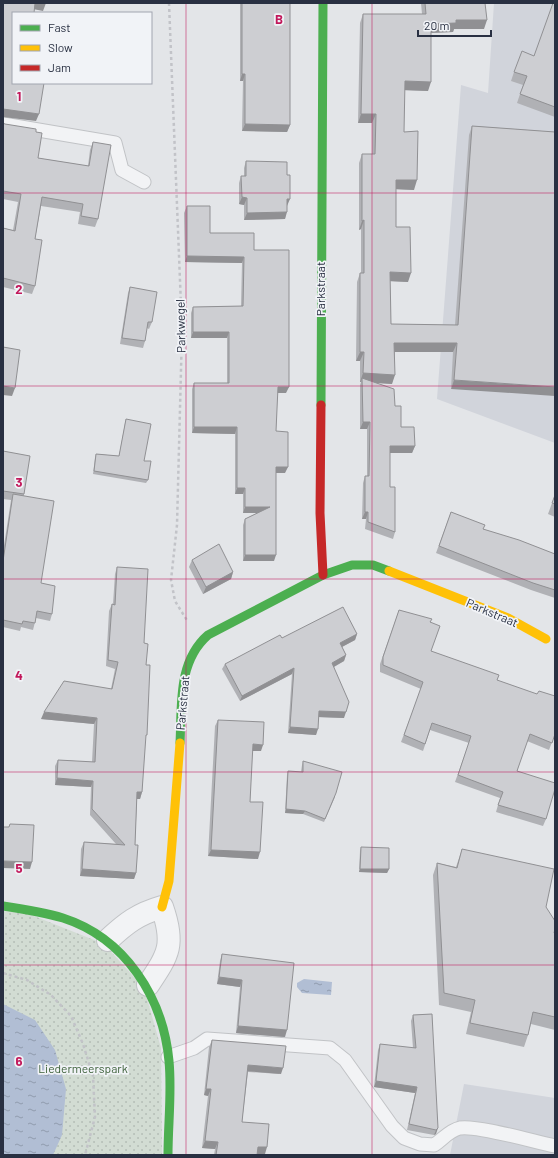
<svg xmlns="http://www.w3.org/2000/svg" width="558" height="1158" font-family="Barlow,sans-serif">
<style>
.built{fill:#d1d4db}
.park{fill:url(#park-dots)}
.water{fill:url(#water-ripples)}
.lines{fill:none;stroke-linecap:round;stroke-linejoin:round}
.lane-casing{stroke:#c1c3c6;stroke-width:15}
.street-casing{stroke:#c1c3c6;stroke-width:24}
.path{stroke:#c2c3c8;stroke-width:2.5;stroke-dasharray:3 3;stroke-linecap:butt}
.lane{stroke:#f2f3f5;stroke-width:13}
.street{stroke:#f2f3f5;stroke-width:22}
.fast{stroke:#4caf50;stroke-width:9}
.slow{stroke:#ffc107;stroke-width:9}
.jam{stroke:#c62828;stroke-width:9}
.wall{fill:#b0b1b5}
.shaded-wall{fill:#909093}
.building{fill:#cdced2;stroke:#909093}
.grid{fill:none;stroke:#c2185b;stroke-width:1;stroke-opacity:0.55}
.labels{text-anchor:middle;stroke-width:3.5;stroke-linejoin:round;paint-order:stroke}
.street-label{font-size:12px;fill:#293042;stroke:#f1f3f7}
.park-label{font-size:12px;fill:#395e36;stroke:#f1f3f7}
.grid-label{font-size:13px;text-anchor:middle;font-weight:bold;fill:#c2185b;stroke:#f1f3f7;stroke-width:3.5;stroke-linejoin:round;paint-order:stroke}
</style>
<defs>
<pattern id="park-dots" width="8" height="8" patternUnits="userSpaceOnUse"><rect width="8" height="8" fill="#d2dcd3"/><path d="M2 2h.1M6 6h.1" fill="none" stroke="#b4bdb6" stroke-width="1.8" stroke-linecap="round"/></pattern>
<pattern id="water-ripples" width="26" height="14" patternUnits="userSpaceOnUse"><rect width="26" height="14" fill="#b1bed4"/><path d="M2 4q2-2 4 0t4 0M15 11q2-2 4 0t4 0" fill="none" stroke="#909bae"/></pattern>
</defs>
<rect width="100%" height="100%" fill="#e3e5e8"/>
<path class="built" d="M494 3H555V443L437 399 461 85 488 93Z
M464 1084 555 1098V1155H450Z"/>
<path class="park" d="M3 911 29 914 104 944 144 988 161 1048 162 1155H3Z"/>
<path class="water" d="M304 979 332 982 331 995 302 993 297 987V983Z
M3 1004 35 1020 55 1050 66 1089 62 1135 53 1155H3Z"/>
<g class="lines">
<g class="lane-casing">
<path id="lane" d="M3 124 115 143 122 170 144 182
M168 1057 194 1048 207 1039 330 1048 345 1060 392 1126 404 1138 420 1144 434 1145C443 1139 450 1130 460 1128 477 1125 535 1142 555 1146"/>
</g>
<g class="street-casing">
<path id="street" d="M108 940C126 923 138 914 162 907 175 944 169 954 148 985"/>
</g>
<path class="path" d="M169 3 182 331 177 525 171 580 175 601 188 622
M3 973 27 980 51 995 71 1016 83 1044 93 1076 95 1117 85 1155"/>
<use href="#lane" class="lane"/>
<use href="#street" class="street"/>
<path class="fast" d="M321 405 323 3
M180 743C182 706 177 662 208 635L323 575 352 565H373L389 571
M3 906C23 909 43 912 63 918 125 938 163 997 169 1061 172 1092 168 1124 168 1155"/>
<path class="slow" d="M389 571 508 618 546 639
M162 907 169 881 180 743"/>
<path class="jam" d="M321 405 320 513 323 575"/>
</g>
<path class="wall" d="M240 3H290V125L287 132 242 131 243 81H240Z
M421 3H485L484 29H454L453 32 431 33 428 91 404 90V132L414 190 396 189V227L408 282 390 281 391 324 455 325 469 135 472 126 555 132 451 389 453 352H395L392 384 378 383 395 406 401 427 415 446 412 453H390V487L395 532 393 539 365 529 366 519H362L363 483 365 476H367V429H360V385L361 382H360V361H356L357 282 360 273H361V229L359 230V163L362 154H372V123H358L360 23 363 14H422Z
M555 3V117L517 103 523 85 511 81 514 72 534 56Z
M3 123 5 124 36 132 38 158 88 166 90 150 93 142 98 219 95 227 78 224 80 212 41 206 35 239V286L32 294 3 287V228L13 230 18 202 3 199Z
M246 161 287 206 285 219 244 220V205L239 204V183L241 176H244V168Z
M187 206 210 233 254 250 286 393H277L276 431 285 473H276L274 561H243V525L245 519 257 513H243V494H235V434L192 433V389L194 383H227V338H191V313L193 307 241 306 242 263 185 262 184 213Z
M130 287 152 322 149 329 147 328 145 341 143 348 120 344 128 293Z
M126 419 148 480 146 483 93 474 95 458 96 454 119 456 125 423Z
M3 451 24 494V496L41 583 52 614 50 621 36 618 33 630 21 627 20 631 3 627V552L11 500 3 499Z
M555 495V517L548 514Z
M451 512 483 529 555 554V598L531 590 436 553Z
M192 560 233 572 231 579 203 594 189 567Z
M117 567 144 643 146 665 145 740 142 792 140 799H137L135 845 136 873 134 879 80 876 81 849 84 842 116 844 90 815 91 787 55 785V766L58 760 92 762 94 724 41 719 111 689 115 669 106 666 109 611 112 604H113L115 574Z
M399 610 431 622V651L497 680 555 734 549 750 527 741 517 771 546 819 543 826 496 812 500 798 455 782 469 743 430 730 423 751 401 742 421 689 380 672V664Z
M357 634 355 640 342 647 346 655 344 661 334 667 344 718 319 717 316 735 288 733 292 674 240 701 222 669 225 664 282 638Z
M218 720 261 751H252L250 802 258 859 208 856 215 726Z
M303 761 335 797 324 822 303 814 285 813 287 775 288 771 301 772 302 765Z
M361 847 389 869 387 873 359 872 360 851Z
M462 849 546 907 554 933 555 934V1030L531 1024 528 1035 524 1047 466 1034 471 1012 439 1005 433 875 437 863 456 867Z
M222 954 285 1037 236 1033 240 987 217 984 220 961Z
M432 1014 436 1134 434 1135 407 1130 415 1093 374 1087 378 1050 380 1044 413 1048 411 1021 413 1015Z
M212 1040 281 1074 248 1072 242 1122 265 1154H257V1155H214L215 1149 202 1148 208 1096 204 1095 209 1047Z"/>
<path class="shaded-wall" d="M35 3H46L43 11 33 9Z
M456 20H487L484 29H454L453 32 428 33 431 24Z
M242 74H245L243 81H240Z
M405 81 431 82 428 91 401 90Z
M3 108 39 114 36 121 3 117Z
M361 114H376L372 123H358Z
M245 124 290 125 287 132 242 131Z
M396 180H417L414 190 392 189Z
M242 197 247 198 244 205 239 204Z
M287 199H290L287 206Z
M287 212 285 219 244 220 247 213Z
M364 220 361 229 359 230 362 221Z
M187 256 244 257 242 263 185 262Z
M390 272 411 273 408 282 387 281Z
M193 332H229L227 338H191Z
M394 343H457L453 352H391Z
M360 352H364L360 361H356Z
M363 373 395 375 392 384 362 382V378L361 382H360Z
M454 380 555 387V396L451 389Z
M3 386 15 388 12 396 3 395Z
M278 387H289L286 393H275Z
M363 422H370L367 429H360Z
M194 427H237L235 434 192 433Z
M390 446H415L412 453H387Z
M276 467H288L285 473H273Z
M237 488H245L243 494H235Z
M245 507H270L267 513H243Z
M365 512H368L366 519H362Z
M245 555H276L274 561H243Z
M233 572 231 579 203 594 206 587Z
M357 634 355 640 338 649 340 643Z
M346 655 344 661 330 669 332 663Z
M294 668 292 674 240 701 242 696Z
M319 711 346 712 344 718 317 717Z
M44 712 97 718 94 724 41 719Z
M290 727 318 729 316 735 288 733Z
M253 744 263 745 261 751H250Z
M57 778 93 781 91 787 55 785Z
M137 792H142L140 799H135Z
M286 809 305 811 303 814 285 813Z
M211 850 260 852 258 859 208 856Z
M3 861 32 862 30 869 3 868Z
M82 869 136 873 134 879 80 876Z
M360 869H389L387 873 359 872Z
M219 977 242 980 240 987 217 984Z
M238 1026 287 1030 285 1037 236 1033Z
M248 1065 283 1068 281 1074 246 1071Z
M376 1081 417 1087 415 1093 374 1087Z
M206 1089H211L208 1096 204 1095Z
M438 1128 436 1134 434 1135 436 1130Z
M205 1141 218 1142 215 1149 202 1148Z
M258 1147H267L265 1154H255Z"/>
<path class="building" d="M3 3H35L34 13H13V83H44L39 114 3 109Z
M242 3H290V125L245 124V74H242Z
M425 3H485L487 20H456V23L431 24V82L405 81 404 132 418 131 417 180H396V227H410L411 273 390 272 391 324 458 325 472 126 555 132V387L454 380 457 343H394L395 375 363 373 364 352H360V273H364V220L362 221V154H375L376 114H361L363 14H426Z
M553 3H555V107L520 94 527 76 514 72 522 51 534 56Z
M3 123 5 124 36 129V132L42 133 38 158 89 166 93 142 111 145 98 219 81 216 83 204 42 197 35 239 42 240 35 286 3 278V228L15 231 21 194 3 191Z
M246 161 287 162V175H290V199H287V212L247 213V198L242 197 241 176H246Z
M187 206H210V233H254V250H289V387H278L276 431 288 432V467H276V555H245V519L270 507H245V488H237V427H194V383H229V332H193V307L243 306 244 257 187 256Z
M130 287 157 292 152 322H148L145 341 122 338Z
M3 347 20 350 15 388 3 386Z
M362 378 394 389 395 406H401V427H414L415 446H390V487H395V532L368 522V512H365V476H369L370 422H363Z
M126 419 151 424 144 461H151L148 480 94 471 96 454 119 456Z
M3 451 30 456 24 494 3 491Z
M13 494 54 501 41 583 55 586 52 614 37 611 35 623 23 621 22 624 3 620V561Z
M555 495V504L552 503Z
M451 512 485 525 483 529 519 540 555 554V590L533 583 439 546Z
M219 544 233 572 206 587 192 560Z
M117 567 148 569 144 643 148 644 146 665H150L147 735H146L142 792H137L135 845H138L136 873 82 869 84 842 125 845 92 809 93 781 57 778 58 760 95 762 97 718 44 712 64 681 112 689 118 662 108 660 112 604 115 605Z
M343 607 357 634 340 643 346 655 332 663 349 702 346 712 319 711 318 729 290 727 294 668 242 696 225 664 280 635 282 638Z
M399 610 432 619 430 622 440 626 431 651 499 675 497 680 537 694 539 691 555 696V734L552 743 530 734 517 771 555 783V789L546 819 498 805 503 792 458 775 471 736 432 723 425 744 404 735 423 682 383 665V657Z
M218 720 264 722 263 745 253 744 250 802H263L260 852 211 850Z
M303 761 342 772 336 793 325 819 305 811 286 809 288 771 303 772Z
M10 824 34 825 32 862 3 861V827H9Z
M361 847 389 848V869H360Z
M462 849 554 869 546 907 555 921V929L554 933 555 934V1017L533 1012 528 1035 470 1023 475 1000 444 993 437 863 457 868Z
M222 954 294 963 287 1030 238 1026 242 980 219 977Z
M432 1014 438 1128 436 1130 409 1124 417 1087 376 1081 380 1044 416 1048 413 1015Z
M212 1040 286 1046 283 1068 248 1065 242 1122 269 1124 267 1147H258L257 1155H216L218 1142 205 1141 211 1089H206Z"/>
<path class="grid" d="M186 3V1155M372 3V1155M3 193H555M3 386H555M3 579H555M3 772H555M3 965H555"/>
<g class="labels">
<g class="street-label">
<text transform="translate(321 289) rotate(-90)" y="4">Parkstraat</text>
<text transform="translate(181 326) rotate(-91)" y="4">Parkwegel</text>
<text transform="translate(492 613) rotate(23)" y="4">Parkstraat</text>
<text transform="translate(183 703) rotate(-85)" y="4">Parkstraat</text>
</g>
<g class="park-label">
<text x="83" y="1073">Liedermeerspark</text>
</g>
</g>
<g class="grid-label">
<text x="279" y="24">B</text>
<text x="19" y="101">1</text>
<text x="19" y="294">2</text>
<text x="19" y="487">3</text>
<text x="19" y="680">4</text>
<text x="19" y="873">5</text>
<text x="19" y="1066">6</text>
</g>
<rect width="558" height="1158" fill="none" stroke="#293042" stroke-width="8"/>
<rect x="12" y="12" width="140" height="72" fill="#f1f3f7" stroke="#a1a5af"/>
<rect x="20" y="25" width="20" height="6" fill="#4caf50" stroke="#a1a5af"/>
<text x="48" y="32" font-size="12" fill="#293042">Fast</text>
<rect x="20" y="45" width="20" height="6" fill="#ffc107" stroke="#a1a5af"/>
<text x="48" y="52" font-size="12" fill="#293042">Slow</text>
<rect x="20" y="65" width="20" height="6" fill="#c62828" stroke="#a1a5af"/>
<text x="48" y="72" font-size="12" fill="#293042">Jam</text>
<path d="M418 30v6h73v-6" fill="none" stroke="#293042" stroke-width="2"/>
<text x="424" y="30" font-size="12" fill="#293042" stroke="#f1f3f7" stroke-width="3" paint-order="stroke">20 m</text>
</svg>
